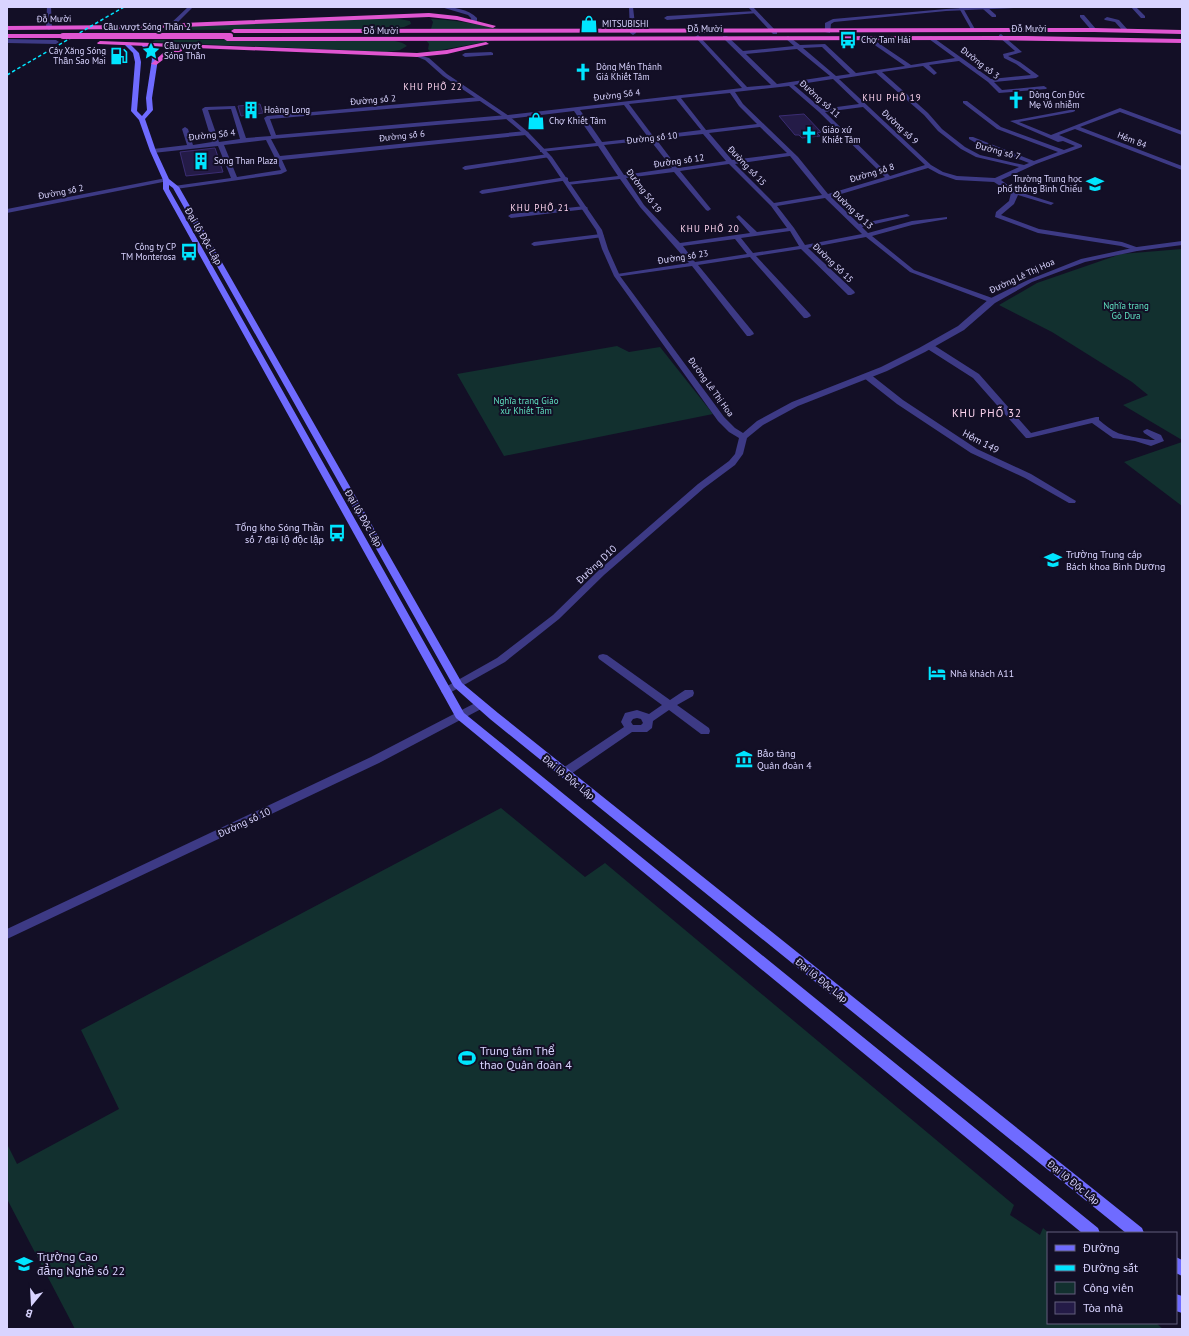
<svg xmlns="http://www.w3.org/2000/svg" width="1189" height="1336" font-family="'PT Sans',sans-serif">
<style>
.green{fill:#12302f}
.building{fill:#241b47;stroke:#3b2d73}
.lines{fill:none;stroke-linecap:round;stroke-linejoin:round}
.minor{fill:#3d3a85;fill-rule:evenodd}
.tertiary{fill:#3d3a85;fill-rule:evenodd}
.secondary{fill:#6f6bff;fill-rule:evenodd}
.trunk{fill:#e055d1;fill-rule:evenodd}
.rail{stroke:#00e5ff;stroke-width:1.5;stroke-dasharray:3.5 2.5;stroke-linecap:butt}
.trunk-bridge{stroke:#e055d1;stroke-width:6}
.labels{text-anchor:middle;stroke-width:4;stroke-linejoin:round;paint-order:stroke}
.far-street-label{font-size:9px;fill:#d9d4ff;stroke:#130f26}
.far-poi-label{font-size:9px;fill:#d9d4ff;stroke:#130f26;text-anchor:start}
.far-neighbourhood-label{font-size:9px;letter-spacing:1px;fill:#ffd6f0;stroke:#130f26}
.far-park-label{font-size:9px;fill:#5fe0c0;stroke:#130f26}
.street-label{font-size:10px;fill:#d9d4ff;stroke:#130f26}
.poi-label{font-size:10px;fill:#d9d4ff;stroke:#130f26;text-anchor:start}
.neighbourhood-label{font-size:11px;letter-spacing:1px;fill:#ffd6f0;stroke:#130f26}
.near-poi-label{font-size:12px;fill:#d9d4ff;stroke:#130f26;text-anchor:start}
</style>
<rect width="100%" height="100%" fill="#130f26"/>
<path class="green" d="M394 18 410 21 411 24 404 27 387 29 171 30 178 26Z
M431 19C454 20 478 24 500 29H431L433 22Z
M155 40C223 40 291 39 359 40 370 40 400 38 407 46L400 50 387 52 152 42Z
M426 40H495L431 52 428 49 429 44Z
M1182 249V440L1123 405 1148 395 1132 382 1052 332 999 305 1037 283 1121 254Z
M617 346 629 352 660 347 713 414 504 456 457 374Z
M1182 442V506L1124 462Z
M501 808 585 877 605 863 1014 1205 1010 1215 1040 1235 1043 1228 1049 1233H1048V1323H1156L1163 1329H75L7 1199V1144L17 1164 119 1109 81 1030Z"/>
<path class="building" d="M260 104 263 113 241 116 238 106Z
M804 114 821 132 817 133 820 136 802 138 799 135H795L779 116Z
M215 148 223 172 186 176 180 152Z"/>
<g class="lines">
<path class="minor" d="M188 7H193L173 27H169V25Z
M629 7H633L636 33 633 35 630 33Z
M983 7H987L996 15V17H992L983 9Z
M1131 7H1136L1145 16V18H1141Z
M959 8H963L976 31H972Z
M756 11 758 13 667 20 664 18 667 16Z
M1080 15H1084L1096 29V31H1092L1080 17Z
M1107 17 1119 20 1128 30 1123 31 1115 22 1105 20 1104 19Z
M1001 34 1022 52 1008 56 1020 62 1039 76 1036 78 994 82 1002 90 1044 86 1047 88 1046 89 999 93 988 82 959 61 929 65 937 73 934 75 923 66 882 72 928 113 942 129 965 147 980 155 1024 165 1029 163 976 143 969 139V137H973L1034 161 1058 152 997 129 963 103V101H967L1001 127 1064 150 1075 146 1063 141 1058 142 1010 121 1075 109V111L1073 112 1019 122 1051 135 1120 108 1182 131V135L1120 112 1080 127 1182 166V170L1075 129 1059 135 1082 145V147L1036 164 1001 180 1016 191 1054 203 1051 205 1018 195 1014 204 1001 215 1039 229 1122 242 1139 248 1140 249 1137 251 1121 246 1038 233 995 217 996 212 1009 201 1011 193 994 182 956 180 939 174 928 168 831 197 859 224 907 214 910 216 862 227 868 233 912 221 947 217V219L912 225 872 236 914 270 995 299 996 301 992 303 910 272 866 237 808 248 854 291 855 293 851 295H848L801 249 756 256 810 314 811 316 807 318H804L750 257 698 265 753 332 754 334 750 336H747L692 266 615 277V275L617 274 689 263 640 207 620 179 567 185V183L569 182 618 176 598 146 540 152V150L542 149 596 143 574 111 507 119 271 139 280 156 526 131 529 133 526 135 282 160 287 171 281 174 176 189 173 187 174 186 231 178 218 146 153 153 150 151 153 149 187 145 182 129 185 127 188 129 193 145 212 142 202 109 205 107 235 106 246 138 271 136 264 118 267 116 480 97 483 99 480 101 270 119 276 135 507 115 742 88 696 38 695 37 698 35 747 87 771 85 723 38V36H727L743 51 794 46 785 38 788 36 800 45 825 44 856 73 905 66 866 39V37L868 36 911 65 955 58 929 39V37L931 36 991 79 1031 75 1016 64 1004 58 1003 54 1015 51 999 37V35ZM822 47 850 74 836 76 803 48ZM797 49 830 76 777 84 746 54ZM876 73 924 115 938 131 961 149 976 157 1019 167 995 178 957 176 943 172 931 165 839 79ZM833 79 859 104 822 109 794 85ZM789 86 819 112 885 177 828 194 798 157 743 104 735 92ZM730 93 739 106 757 124 706 130 681 98ZM676 99 701 130 653 136 629 104ZM624 105 648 137 602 142 580 110ZM863 107 925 165 890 176 825 112ZM231 109 240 139 219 142 208 110ZM760 127 787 153 732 160 709 133ZM703 134 726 161 678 168 656 139ZM266 140 281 170 237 177 224 145ZM650 140 672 168 624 175 604 145ZM790 156 822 195 774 203 735 164ZM729 164 771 206 787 228 757 232 739 215 736 217 750 233 680 243 644 205 626 178 674 172 706 210 708 211 711 209 680 171ZM825 198 862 234 805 245 794 228 777 206ZM790 231 799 246 753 253 741 238ZM735 239 747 254 695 262 683 246Z
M7 39 56 40 59 42 56 44 7 43Z
M491 52 493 53V55L465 57 462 55 465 53Z
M548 154 550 155V157L465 170 462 168 465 166Z
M566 177 568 178V180L482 194 479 192 482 190Z
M585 206 588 208 587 209 511 218 508 216 511 214Z
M601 234 604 236 603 237 534 246 531 244 534 242Z
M926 344H932L979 374 1031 433 1096 417H1099V420C1105 425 1111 430 1118 433 1122 435 1152 441 1155 440L1144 433 1143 431 1147 429 1161 435 1164 441 1151 446 1135 441 1113 438 1092 423 1029 438H1026L973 378 926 348Z
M864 374H870L903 400 977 449 1031 474 1076 501 1075 503H1069L1025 478 971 453 897 404 864 378Z
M603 654 607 655 670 700 685 690H693L694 693 693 696 677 705 709 728 710 731 709 734H701L669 710 653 721 652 728 647 732H632L568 776H560L559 773 560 770 624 727 621 722 625 713 637 710 649 714 662 705 599 659 598 657 599 655ZM637 718 641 719 643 723 641 725H633L631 722 633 719Z"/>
<path class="tertiary" d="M47 7H51L52 28 49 30 46 28Z
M441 7C452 7 469 9 477 18V22L472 23 471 18 468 15Z
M748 7H753L777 32V34H773Z
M980 7H1016L1014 8 946 11 834 22 831 24 830 33 825 32V23L833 19 946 9Z
M415 54 429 58 447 74 509 116 528 132 552 157 602 230 608 249 620 276 724 417 735 428 743 433 757 421 792 402 881 367 919 348 958 326 989 299 1028 280 1081 259 1137 247 1182 241V245L1137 251 1085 262 1032 282 995 303 964 330 925 352 887 371 798 406 763 425 747 438 743 454 735 465 704 488 604 575 559 619 505 662 446 695 442 693 441 691 442 689 497 658 553 615 598 571 698 484 729 461 735 454 739 438 729 432 718 421 614 276 602 249 596 230 548 159 524 134 505 118 443 76 425 60 415 56Z
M166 178 169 180 168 181 7 213V209Z
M479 701 483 702 484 705 483 708 379 763 7 939V929L371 757Z"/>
<path class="secondary" d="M125 43H129L139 53 141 62 137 111 142 116 147 110 146 98 152 59 150 53 142 46V44H146L154 51 158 59 152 98 153 110 145 119 156 151 169 179 179 187 462 683 498 713 1142 1228 1144 1233H1126L490 719 454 687 173 188 169 185V189L464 713 1098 1228 1100 1233H1082L456 718 163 189V180L150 151 139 120 131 111 135 62 133 53 125 45Z
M1176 1257 1182 1260V1276L1176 1273Z
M1176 1294 1182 1296V1313L1176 1311Z"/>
<path class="trunk" d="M429 13 457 16 496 26 493 28 457 20 429 17 134 29 7 30V26L134 25Z
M1094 28 1182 30V34L1094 32 234 33 231 31 234 29Z
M7 34H63L66 36 63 38H7Z
M1026 36 1182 39V43L987 40 308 41H227L224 39 227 37Z
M100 41 417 53 447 50 486 42 489 44 447 54 417 57 98 44 97 43Z
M180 48 182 49V51L168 56 156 65 151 64 163 53Z"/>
<path class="rail" d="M7 75 124 7"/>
<path class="trunk-bridge" d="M63 36H230"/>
</g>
<defs>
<g id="shop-bare" transform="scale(1.38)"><path d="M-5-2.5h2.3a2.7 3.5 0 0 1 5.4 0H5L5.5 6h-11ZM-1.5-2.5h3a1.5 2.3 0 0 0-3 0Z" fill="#00e5ff" stroke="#130f26" stroke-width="2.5" paint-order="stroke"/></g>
<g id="bus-bare" transform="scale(1.38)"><path d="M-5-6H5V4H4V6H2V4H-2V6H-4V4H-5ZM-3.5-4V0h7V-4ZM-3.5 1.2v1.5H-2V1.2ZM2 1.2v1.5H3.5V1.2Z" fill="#00e5ff" stroke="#130f26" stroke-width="2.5" paint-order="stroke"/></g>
<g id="sight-bare" transform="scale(1.38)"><path d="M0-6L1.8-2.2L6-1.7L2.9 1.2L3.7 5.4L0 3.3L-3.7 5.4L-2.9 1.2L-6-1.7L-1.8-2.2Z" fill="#00e5ff" stroke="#130f26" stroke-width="2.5" paint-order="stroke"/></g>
<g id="fuel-bare" transform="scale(1.38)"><path d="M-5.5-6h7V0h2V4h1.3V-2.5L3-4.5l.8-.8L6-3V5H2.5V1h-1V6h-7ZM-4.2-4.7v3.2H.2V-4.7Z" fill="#00e5ff" stroke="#130f26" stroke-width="2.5" paint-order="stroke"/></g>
<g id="church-bare" transform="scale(1.38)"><path d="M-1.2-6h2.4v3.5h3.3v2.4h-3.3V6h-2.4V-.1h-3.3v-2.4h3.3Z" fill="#00e5ff" stroke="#130f26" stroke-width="2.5" paint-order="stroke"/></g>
<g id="building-bare" transform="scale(1.38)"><path d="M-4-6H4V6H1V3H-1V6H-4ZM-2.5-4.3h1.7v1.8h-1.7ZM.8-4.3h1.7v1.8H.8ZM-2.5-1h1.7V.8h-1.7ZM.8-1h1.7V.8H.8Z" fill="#00e5ff" stroke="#130f26" stroke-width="2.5" paint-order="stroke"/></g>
<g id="school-bare" transform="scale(1.38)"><path d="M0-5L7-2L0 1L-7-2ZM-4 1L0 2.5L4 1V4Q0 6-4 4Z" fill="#00e5ff" stroke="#130f26" stroke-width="2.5" paint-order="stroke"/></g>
<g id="hotel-bare" transform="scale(1.38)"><path d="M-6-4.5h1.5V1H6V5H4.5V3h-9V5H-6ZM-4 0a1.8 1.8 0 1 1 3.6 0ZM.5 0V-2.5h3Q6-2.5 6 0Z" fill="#00e5ff" stroke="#130f26" stroke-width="2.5" paint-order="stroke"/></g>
<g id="museum-bare" transform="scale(1.38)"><path d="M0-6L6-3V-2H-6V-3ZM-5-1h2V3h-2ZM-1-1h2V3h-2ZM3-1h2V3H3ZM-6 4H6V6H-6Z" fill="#00e5ff" stroke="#130f26" stroke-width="2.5" paint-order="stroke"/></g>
<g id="stadium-bare" transform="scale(1.38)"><path d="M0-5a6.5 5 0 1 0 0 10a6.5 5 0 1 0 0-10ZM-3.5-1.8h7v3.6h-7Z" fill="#00e5ff" stroke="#130f26" stroke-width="2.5" paint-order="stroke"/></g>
</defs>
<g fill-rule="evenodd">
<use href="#shop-bare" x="589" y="24"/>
<use href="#bus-bare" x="848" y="40"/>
<use href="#sight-bare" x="151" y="51"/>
<use href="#fuel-bare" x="119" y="56"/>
<use href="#church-bare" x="583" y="72"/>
<use href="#church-bare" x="1016" y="100"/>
<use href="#building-bare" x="251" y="110"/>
<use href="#shop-bare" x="536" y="121"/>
<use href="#church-bare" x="809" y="135"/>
<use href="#building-bare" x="201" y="161"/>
<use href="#school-bare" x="1095" y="184"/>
<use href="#bus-bare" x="189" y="252"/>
<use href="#bus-bare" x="337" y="533"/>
<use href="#school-bare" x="1053" y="560"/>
<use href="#hotel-bare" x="937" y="673"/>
<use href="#museum-bare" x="744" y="759"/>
<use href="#stadium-bare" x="467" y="1058"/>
<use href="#school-bare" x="24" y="1264"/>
</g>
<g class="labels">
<g class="far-street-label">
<text transform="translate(54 19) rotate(-1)" y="3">Đỗ Mười</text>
<text x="147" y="30">Cầu vượt Sóng Thần 2</text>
<text x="705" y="32">Đỗ Mười</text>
<text x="1029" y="32">Đỗ Mười</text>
<text x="381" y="34">Đỗ Mười</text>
<text transform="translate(980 63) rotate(38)" y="3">Đường số 3</text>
<text transform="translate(617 95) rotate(-7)" y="3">Đường Số 4</text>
<text transform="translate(820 99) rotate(42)" y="3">Đường số 11</text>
<text transform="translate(373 100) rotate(-5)" y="3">Đường số 2</text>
<text transform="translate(900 127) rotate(43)" y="3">Đường số 9</text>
<text transform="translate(212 135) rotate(-6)" y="3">Đường Số 4</text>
<text transform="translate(402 136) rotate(-6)" y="3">Đường số 6</text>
<text transform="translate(652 138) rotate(-6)" y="3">Đường số 10</text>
<text transform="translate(1132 140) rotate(21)" y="3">Hẻm 84</text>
<text transform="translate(998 151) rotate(15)" y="3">Đường số 7</text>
<text transform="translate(679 161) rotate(-8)" y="3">Đường số 12</text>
<text transform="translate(747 166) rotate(46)" y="3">Đường số 15</text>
<text transform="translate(872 173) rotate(-17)" y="3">Đường số 8</text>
<text transform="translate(644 191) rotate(53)" y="3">Đường Số 19</text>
<text transform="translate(61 192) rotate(-11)" y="3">Đường số 2</text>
<text transform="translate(853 210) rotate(43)" y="3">Đường số 13</text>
<text transform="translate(683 257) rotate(-9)" y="3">Đường số 23</text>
<text transform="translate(833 263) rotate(44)" y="3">Đường Số 15</text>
<text transform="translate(1022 276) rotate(-25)" y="3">Đường Lê Thị Hoa</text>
<text transform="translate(711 387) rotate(54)" y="3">Đường Lê Thị Hoa</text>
</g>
<g class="far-poi-label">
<text x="602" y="27">MITSUBISHI</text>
<text x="861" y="43">Chợ Tam Hải</text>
<text x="164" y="49">Cầu vượt<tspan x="164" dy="10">Sóng Thần</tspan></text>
<text x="106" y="54" text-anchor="end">Cây Xăng Sóng<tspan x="106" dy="10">Thần Sao Mai</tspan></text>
<text x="596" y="70">Dòng Mến Thánh<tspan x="596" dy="10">Giá Khiết Tâm</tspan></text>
<text x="1029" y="98">Dòng Con Đức<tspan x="1029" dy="10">Mẹ Vô nhiễm</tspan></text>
<text x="264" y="113">Hoàng Long</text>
<text x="549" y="124">Chợ Khiết Tâm</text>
<text x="822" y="133">Giáo xứ<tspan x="822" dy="10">Khiết Tâm</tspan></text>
<text x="214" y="164">Song Than Plaza</text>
<text x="1082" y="182" text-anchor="end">Trường Trung học<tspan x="1082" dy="10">phổ thông Bình Chiểu</tspan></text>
<text x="176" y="250" text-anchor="end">Công ty CP<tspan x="176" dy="10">TM Monterosa</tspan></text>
</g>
<g class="far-neighbourhood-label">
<text x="433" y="90">KHU PHỐ 22</text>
<text x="892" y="101">KHU PHỐ 19</text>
<text x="540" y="211">KHU PHỐ 21</text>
<text x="710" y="232">KHU PHỐ 20</text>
</g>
<g class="far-park-label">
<text x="1126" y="309">Nghĩa trang<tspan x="1126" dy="10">Gò Dưa</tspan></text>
<text x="526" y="404">Nghĩa trang Giáo<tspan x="526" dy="10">xứ Khiết Tâm</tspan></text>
</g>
<g class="street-label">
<text transform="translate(204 236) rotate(60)" y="4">Đại lộ Độc Lập</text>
<text transform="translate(981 441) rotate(28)" y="4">Hẻm 149</text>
<text transform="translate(364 518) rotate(60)" y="4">Đại lộ Độc Lập</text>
<text transform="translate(596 564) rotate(-43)" y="4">Đường D10</text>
<text transform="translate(569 777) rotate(39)" y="4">Đại lộ Độc Lập</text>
<text transform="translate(244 822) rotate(-25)" y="4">Đường số 10</text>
<text transform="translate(822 980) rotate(39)" y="4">Đại lộ Độc Lập</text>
<text transform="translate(1074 1182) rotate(39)" y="4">Đại lộ Độc Lập</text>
</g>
<g class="poi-label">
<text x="324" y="531" text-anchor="end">Tổng kho Sóng Thần<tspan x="324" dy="12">số 7 đại lộ độc lập</tspan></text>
<text x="1066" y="558">Trường Trung cấp<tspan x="1066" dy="12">Bách khoa Bình Dương</tspan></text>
<text x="950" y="677">Nhà khách A11</text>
<text x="757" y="757">Bảo tàng<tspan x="757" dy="12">Quân đoàn 4</tspan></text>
</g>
<g class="neighbourhood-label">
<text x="987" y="417">KHU PHỐ 32</text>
</g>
<g class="near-poi-label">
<text x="480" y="1055">Trung tâm Thể<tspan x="480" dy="14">thao Quân đoàn 4</tspan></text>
<text x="37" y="1261">Trường Cao<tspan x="37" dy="14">đẳng Nghề số 22</tspan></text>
</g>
</g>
<rect width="1189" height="1336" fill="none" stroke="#d9d4ff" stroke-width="16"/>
<rect x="1047" y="1232" width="130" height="92" fill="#130f26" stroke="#625e7d"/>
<rect x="1055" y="1245" width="20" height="6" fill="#6f6bff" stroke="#625e7d"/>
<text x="1083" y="1252" font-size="12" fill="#d9d4ff">Đường</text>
<rect x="1055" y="1265" width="20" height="6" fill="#00e5ff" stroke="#625e7d"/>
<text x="1083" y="1272" font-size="12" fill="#d9d4ff">Đường sắt</text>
<rect x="1055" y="1282" width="20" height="12" fill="#12302f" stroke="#625e7d"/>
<text x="1083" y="1292" font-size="12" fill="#d9d4ff">Công viên</text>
<rect x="1055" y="1302" width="20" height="12" fill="#241b47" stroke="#625e7d"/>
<text x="1083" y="1312" font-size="12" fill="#d9d4ff">Tòa nhà</text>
<g transform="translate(32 1304) rotate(198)" stroke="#130f26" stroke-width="3" paint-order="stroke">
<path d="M0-3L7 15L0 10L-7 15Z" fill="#d9d4ff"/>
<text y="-6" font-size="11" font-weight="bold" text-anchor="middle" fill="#d9d4ff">B</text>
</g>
</svg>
